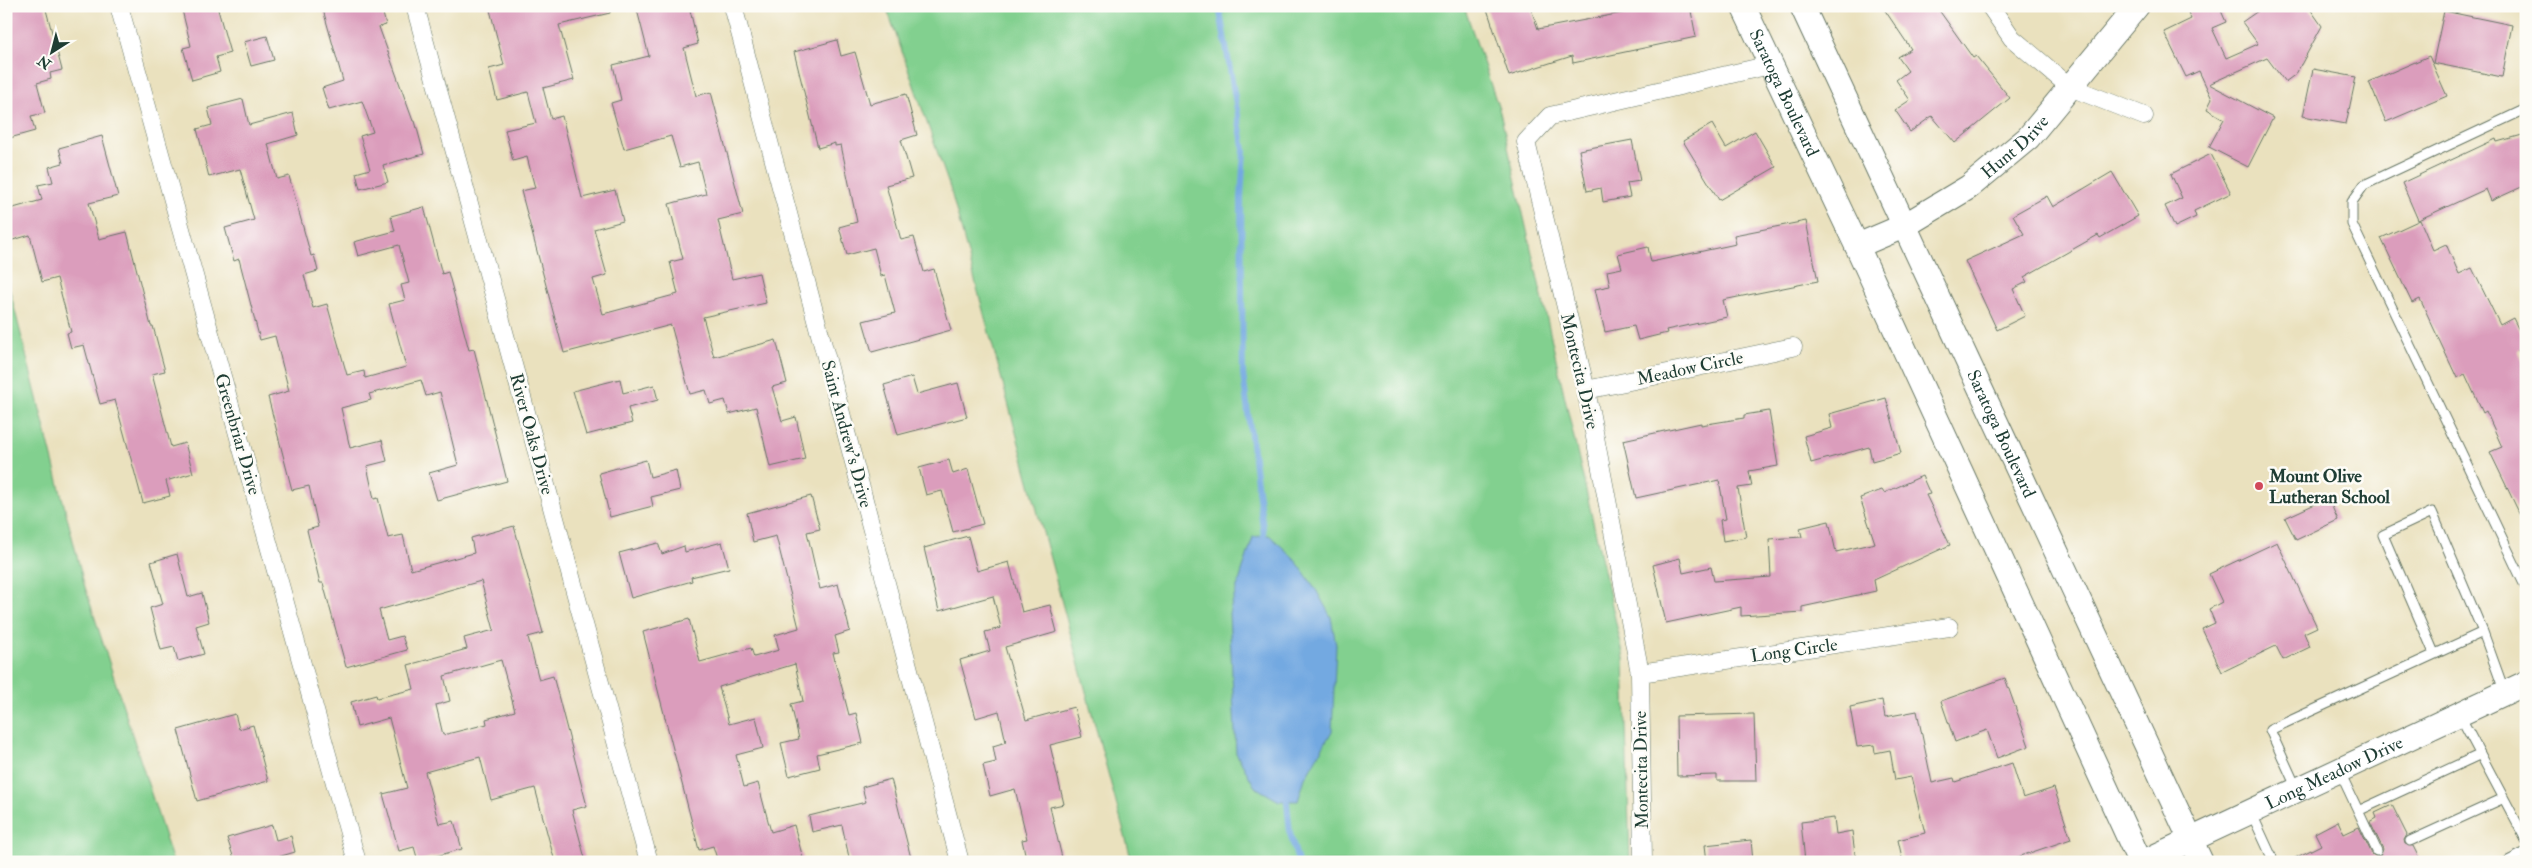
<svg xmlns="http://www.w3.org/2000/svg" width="2532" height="868" font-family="'IM FELL Double Pica',serif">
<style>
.green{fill:#82d08f;stroke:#508662}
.water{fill:#73a9e1;stroke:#49738a}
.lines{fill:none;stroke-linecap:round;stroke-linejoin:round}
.stream{stroke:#73a9e1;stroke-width:6}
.building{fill:#db9dbc;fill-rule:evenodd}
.lane-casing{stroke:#667664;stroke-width:11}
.street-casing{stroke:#667664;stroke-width:19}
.secondary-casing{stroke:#667664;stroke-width:26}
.lane{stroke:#fff;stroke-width:9}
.street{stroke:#fff;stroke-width:18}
.secondary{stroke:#fff;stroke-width:24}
.poi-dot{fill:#d1495b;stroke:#fdfcf7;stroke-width:2}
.labels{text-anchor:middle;stroke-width:5;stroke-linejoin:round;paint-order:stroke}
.street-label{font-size:18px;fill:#1f3d34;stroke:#fdfcf7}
.poi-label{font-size:18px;font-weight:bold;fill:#1f3d34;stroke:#fdfcf7;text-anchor:start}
</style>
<rect width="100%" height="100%" fill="#fdfcf7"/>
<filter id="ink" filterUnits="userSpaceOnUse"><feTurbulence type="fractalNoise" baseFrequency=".02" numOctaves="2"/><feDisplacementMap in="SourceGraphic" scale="10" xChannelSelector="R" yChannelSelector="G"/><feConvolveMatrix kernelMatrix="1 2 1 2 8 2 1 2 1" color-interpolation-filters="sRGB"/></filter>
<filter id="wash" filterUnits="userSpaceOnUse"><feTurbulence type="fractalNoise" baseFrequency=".0096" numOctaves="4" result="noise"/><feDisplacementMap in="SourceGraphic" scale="20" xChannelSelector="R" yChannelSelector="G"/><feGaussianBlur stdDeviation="1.12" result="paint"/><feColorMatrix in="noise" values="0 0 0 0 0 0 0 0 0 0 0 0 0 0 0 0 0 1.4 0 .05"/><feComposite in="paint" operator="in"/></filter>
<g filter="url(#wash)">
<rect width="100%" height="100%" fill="#eae1be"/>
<path class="green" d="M886 6H1464L1500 112 1624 658 1630 862H1132L950 188Z
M6 275 84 584 173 862H6Z"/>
<path class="water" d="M1269 535 1294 558 1315 588 1331 617 1336 645 1332 731 1305 778 1298 801H1279L1255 787 1236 753 1229 613 1253 537Z"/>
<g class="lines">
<path class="stream" d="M1219 6 1244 150 1241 198 1243 374 1265 544
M1286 793 1290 833 1298 862"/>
</g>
<g id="blocks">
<path class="building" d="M6 6H45L62 70 50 73 51 79 37 83 45 113 31 116 35 131 6 139Z
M181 6H217L230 53 216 57 220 72 192 80 183 48 191 46Z
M322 6H381L386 25 379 27 413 121H415L424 154 383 165 388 182 360 189 356 173 370 169 360 136 373 132 362 101 329 110 322 88 343 81Z
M489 6H610V13L559 25 574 80 543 88 551 119 562 116 582 198 615 190 623 221 594 229 607 275 593 279 603 314 678 294 670 262 683 259 669 204 706 194 698 162 680 167 671 136 624 149 611 103 621 100 613 65 649 56 636 6H689L698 44 684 48 696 96 711 92 743 214 718 220 732 279 759 273 766 303 703 317 714 357 776 340 787 383 772 387 782 421 796 417 805 459 770 467 756 407 729 414 725 400 710 404 706 390 690 394 671 325 564 353 521 191 535 188 527 157 513 161 505 130 536 123 528 92 497 100 489 69 504 65Z
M1486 6H1530L1538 29 1659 6H1690L1696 37 1573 63 1572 56 1509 76Z
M1882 6H1936L1973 58 1976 56 2010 98 1955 143 1932 116 1910 132 1895 110 1910 100 1896 80 1908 71 1898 57 1911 49Z
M2185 6H2219L2226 22 2212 28 2226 58 2258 44 2242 22 2265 6H2308L2322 26 2296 74 2285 82 2267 58 2209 84 2273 118 2248 167 2209 147 2224 119 2207 109 2212 99 2199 71 2186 77 2164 32 2191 19Z
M2444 11 2512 25 2502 77 2433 63Z
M267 36 274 60 251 66 244 42Z
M837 40 841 56 855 52 870 104 906 94 917 135 901 140 912 178 886 185 901 240 914 237 924 272 934 269 951 330 872 352 863 321 895 313 885 275 881 276 874 248 847 255 839 227 857 222 841 145 835 146V143L818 148 794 52Z
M2429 56 2447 96 2386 122 2369 82Z
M2313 69 2356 77 2346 124 2303 116Z
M243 99 249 125 293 113 298 135 268 144 277 179 289 176 311 256 314 255 318 271 304 275 313 308 327 304 347 375 364 371 365 378 406 367 389 304 405 300 401 285 409 283 399 245 358 256 354 242 395 231 391 216 424 207 442 274 448 272 469 350 474 349 507 481 437 500 429 473 458 465 440 392 426 396 421 380 369 394 371 400 341 408 350 448 382 440 387 461 367 466 374 499 378 498 388 538 403 535 411 570 474 553 471 538 514 526 543 633 528 637 539 680 553 676 587 806 572 810 586 862H555L535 788 491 800 480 757 425 772 439 824 454 821 462 849 418 861 414 847 399 851 383 794 407 788 389 718 357 727 351 702 376 695 377 698 414 689 408 665 467 649 464 638 494 630 481 581 379 610 387 640 402 636 407 650 346 667 323 583H320L307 530 318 527 309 486 292 490 268 397 289 391 275 336 260 340 239 259 234 261 225 228 254 220 240 169 209 177 197 129 212 125 208 108ZM501 660 515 711 486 719 487 724 443 735 436 705 450 701 444 676Z
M1712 124 1726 148 1755 131 1776 167 1719 200 1683 141Z
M2526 134V185L2491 201 2486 189 2418 220 2402 183 2496 139 2497 142Z
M102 136 118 196 89 203 99 239 127 232 151 326H153L165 371 152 374 171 447 185 443 193 473 166 481 170 496 143 503 115 400 100 404 84 345 71 348 67 333 71 332 57 278 42 282 30 235 6 242V210L42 200 38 185 53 182 49 167 63 163 59 148Z
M1632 140 1640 181 1627 183 1630 197 1603 202 1601 188 1587 191 1579 150Z
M2211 154 2231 193 2194 211 2196 217 2175 227 2165 206 2182 198 2171 174Z
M2112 172 2138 216 2100 238 2098 235 2024 277 2027 282 2013 289 2025 316 1997 330 1965 261 2024 234 2013 215 2047 196 2053 207Z
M2420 220 2433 250 2446 244 2459 274 2472 268 2500 325 2513 318 2526 345 2518 350 2526 367V527L2490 452 2502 447 2486 411 2483 413 2465 374 2457 378 2420 299 2412 303 2381 238Z
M1806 221 1818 281 1723 300 1727 317 1666 330 1667 333 1638 340 1634 326 1605 332 1595 289 1610 286 1607 271 1622 268 1618 254 1648 247 1651 262 1736 244 1734 235Z
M912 377 917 394 958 383 967 417 898 435 884 385Z
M620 379 623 393 654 385 658 400 628 408 632 423 586 435 573 391Z
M1886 398 1901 453 1872 461 1869 447 1811 463 1804 436 1832 428 1829 414Z
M1769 411 1778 466 1749 471 1752 486 1738 488 1746 537 1723 541 1720 520 1726 519 1719 480 1636 498 1623 440 1701 423V425L1744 418V415Z
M646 460 650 477 676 470 680 490 651 497 653 506 610 517 599 473Z
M949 460 953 474 968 469 983 524 953 532 942 491 926 495 919 468Z
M1922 476 1930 494 1926 495 1950 545 1874 580 1876 591 1802 607V612L1741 616V607L1666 623 1653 565 1680 558 1683 573 1711 567 1714 581 1771 577 1769 539 1802 537 1800 528 1829 521 1836 552 1875 543 1860 498 1882 490 1884 493Z
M811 496 820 529 807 532 820 589 838 584 850 631 835 636 839 652 833 653 849 715 856 713 863 743 817 754 820 768 789 776 781 743 799 739 791 704 803 701 795 664 719 687 729 724 756 717 763 748 736 755 744 787 758 783 771 832 794 825 804 862H718L713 846 699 850 643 632 689 619 700 662 751 648 754 657 779 650 775 635 799 628 776 536 753 542 747 513Z
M2328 498 2338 520 2296 540 2285 518Z
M968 536 977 571 1009 562 1022 612 1050 605 1057 632 1005 647 1026 720 1074 707 1082 737 1050 745 1064 804 1050 807 1063 862H1027L1022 840 1027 839 1015 789 990 796 983 765 996 762 993 746 1006 742 999 711 976 718 960 660 990 651 985 632 1001 628 993 596 939 611 924 548Z
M722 542 729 568 691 577 692 581 631 598 619 553 658 543 662 554 684 546 685 552Z
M2277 542 2317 627 2304 633 2310 647 2283 660 2276 646 2222 672 2202 629 2215 623 2209 609 2222 602 2209 574Z
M177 554 188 597 202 593 209 622 196 626 204 654 178 661 174 647 161 650 150 608 163 604 151 562Z
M2005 678 2029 746 1997 758 1987 730 1955 742 1941 701Z
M1882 700 1885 717 1917 711 1932 783 1954 778 1955 782 2012 763 2023 798 2054 788 2071 839 2003 862H1903L1898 840 1925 833 1911 777 1895 780 1890 750 1875 753 1874 745 1857 747 1850 707Z
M235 714 239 729 253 725 268 781 197 801 178 730Z
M1754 714 1756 781H1717V775L1677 776 1676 716Z
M891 779 912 862H850L842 825 812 832 809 816 866 802 862 787Z
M2392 805 2407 835 2404 840 2405 844 2413 846 2421 862H2287L2321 845 2315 833 2338 821 2344 834 2359 827 2372 854 2376 857 2380 856 2383 849 2370 822 2377 818 2375 813Z
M1834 818 1836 834 1852 831 1856 862H1805L1801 822Z
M272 825 276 840 291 836 295 852 261 862H235L227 838Z
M1751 840 1753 862H1707L1705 845Z"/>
</g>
</g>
<g filter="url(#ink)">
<use href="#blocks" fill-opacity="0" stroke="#667664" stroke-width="1"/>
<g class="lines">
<g class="lane-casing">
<path id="lane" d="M2526 109 2364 185 2352 202V224L2526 588
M2434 653 2383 535 2432 512 2483 632
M2459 714 2526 840
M2339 770 2377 851
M2297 789 2270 730 2483 632 2505 693
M2358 811 2479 755
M2251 812 2274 862
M2410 841 2502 799
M2506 862 2526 852"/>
</g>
<g class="street-casing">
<path id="street" d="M119 6 357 862
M415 6 649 862
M733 6 960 862
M1990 6 2012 38 2070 87 2144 116
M1586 390 1793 347
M1640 673 1949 627
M1643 862 1640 673 1586 390 1526 142 1550 116 1770 65"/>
</g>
<g class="secondary-casing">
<g id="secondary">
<path id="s1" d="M1743 6 1857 246 2140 862"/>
<path id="s2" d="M1802 6 2201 862"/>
<path id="s3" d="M1857 246 1904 226 1969 187 2028 138 2137 6"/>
<path id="s4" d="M2143 862 2526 683"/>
</g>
</g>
<use href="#lane" class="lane"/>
<use href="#street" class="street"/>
<use href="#secondary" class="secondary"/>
</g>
</g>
<circle class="poi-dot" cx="2259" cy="486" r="5"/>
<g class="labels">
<g class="street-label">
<text dy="6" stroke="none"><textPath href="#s1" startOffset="96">Saratoga Boulevard</textPath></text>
<text dy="6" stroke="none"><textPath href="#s3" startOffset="188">Hunt Drive</textPath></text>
<text transform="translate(1690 368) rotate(-12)" y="6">Meadow Circle</text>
<text transform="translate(1580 371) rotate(77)" y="6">Montecita Drive</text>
<text transform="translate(238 434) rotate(74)" y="6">Greenbriar Drive</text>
<text transform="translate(532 434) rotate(75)" y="6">River Oaks Drive</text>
<text transform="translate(847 434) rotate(75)" y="6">Saint Andrew's Drive</text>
<text dy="6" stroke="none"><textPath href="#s2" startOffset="472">Saratoga Boulevard</textPath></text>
<text transform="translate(1794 650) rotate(-8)" y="6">Long Circle</text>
<text transform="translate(1641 770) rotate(-91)" y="6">Montecita Drive</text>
<text dy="6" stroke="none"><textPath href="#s4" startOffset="211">Long Meadow Drive</textPath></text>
</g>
<g class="poi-label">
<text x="2269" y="482">Mount Olive<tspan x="2269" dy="21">Lutheran School</tspan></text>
</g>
</g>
<rect width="2532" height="868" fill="none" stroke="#fdfcf7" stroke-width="25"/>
<g transform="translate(52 52) rotate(216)" stroke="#fdfcf7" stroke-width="4" paint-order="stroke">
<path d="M0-4L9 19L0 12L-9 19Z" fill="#1f3d34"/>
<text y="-8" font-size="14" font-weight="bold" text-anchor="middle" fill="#1f3d34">N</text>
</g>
</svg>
